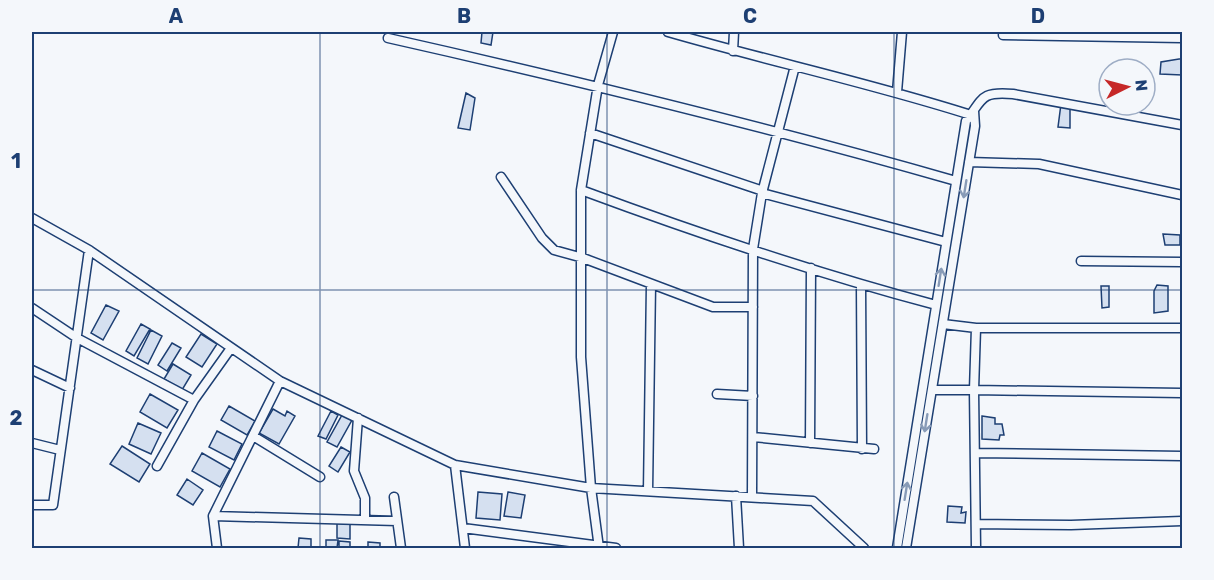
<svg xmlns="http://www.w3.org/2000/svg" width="1214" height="580" font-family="Rubik,sans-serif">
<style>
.building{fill:#d5e0f0;stroke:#1d3f73;stroke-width:1.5}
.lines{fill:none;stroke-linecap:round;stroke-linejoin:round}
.street-casing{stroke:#1d3f73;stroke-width:11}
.street{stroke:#f4f7fb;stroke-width:8}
.oneway{stroke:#889bb7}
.grid{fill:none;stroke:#1d3f73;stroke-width:1.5;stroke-opacity:0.55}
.neatline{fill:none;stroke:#1d3f73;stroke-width:2}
.grid-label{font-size:20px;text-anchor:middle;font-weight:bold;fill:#1d3f73}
</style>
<rect width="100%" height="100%" fill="#f4f7fb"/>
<path class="building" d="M482 32H493L491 45 481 43Z
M1179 59H1182V75L1160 74 1161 62Z
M466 93 475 98 470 130 458 128Z
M1061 104 1070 106V128L1058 127Z
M1163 234 1180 235V245H1165Z
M1157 285 1168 286V311L1154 313V291Z
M1101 286H1109V307L1102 308Z
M106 305 119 311 103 340 91 333Z
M141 324 150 329 134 356 126 351Z
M151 330 162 336 148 364 137 358Z
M201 334 217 344 202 367 186 357Z
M172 343 181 348 167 371 158 365Z
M173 364 191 375 182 390 164 379Z
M150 394 178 410 167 428 140 412Z
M229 406 255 421 247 435 221 420Z
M273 409 285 416 287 411 295 416 279 444 259 433Z
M331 411 338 415 326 439 318 436Z
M342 415 352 420 337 447 327 442Z
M982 416 995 418V424H1002L1004 435H1000L999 440 982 439Z
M138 423 161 433 151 454 129 444Z
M217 431 242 444 234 460 209 447Z
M122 446 150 464 139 482 110 464Z
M341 447 350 452 338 472 329 466Z
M202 453 230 469 220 487 192 471Z
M187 479 203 490 193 505 177 495Z
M478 492 502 494 500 520 476 518Z
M508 492 525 495 521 518 504 516Z
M948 506 962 507 961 513 966 512 965 523 947 522Z
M337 522H350V539L337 538Z
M299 538 311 539V548H298Z
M326 540H338L337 548H326Z
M339 541 350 542V548H339Z
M368 542 380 543V548H368Z"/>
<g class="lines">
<g class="street-casing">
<path id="street" d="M668 32C768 61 871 83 971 115
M1003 35 1182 38
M388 38C579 81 768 127 956 181
M733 51 734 32
M897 92 902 32
M590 133 763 191
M969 162 1039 164 1182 195
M501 177 542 238 554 250 583 258 713 307H753
M581 190C697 233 815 273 936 305
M762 193 946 242
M32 218 89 250 280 381 455 465 591 488 813 501 864 548
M1081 261 1182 262
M861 285 862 449
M32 308 77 338 194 400 231 348
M943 324 976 328
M32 370 70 388
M932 390H974L976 328H1182
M717 394 753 396
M358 418 354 471 365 498V520
M253 436 320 477
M753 437 874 449
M32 443 60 450
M810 443 811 268
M976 453 1182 456
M455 465 465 548
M157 466 194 400
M648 491 651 284
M736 496 739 548
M394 497 401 548
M752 497 753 249 762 193 795 66
M32 505H53L89 250
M213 516 397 521
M977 524 1071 525 1182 521
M463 528 616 548
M217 548 213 516 280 381
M599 548 591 488 581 357V190L598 85 613 32
M897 548 966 121C983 99 980 91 1013 94L1182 125
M906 548 975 126 974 111
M976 548 974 390 1182 393"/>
</g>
<use href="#street" class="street"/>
</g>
<defs><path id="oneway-shaft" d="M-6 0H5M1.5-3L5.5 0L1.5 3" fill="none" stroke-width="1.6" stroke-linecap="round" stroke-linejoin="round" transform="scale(1.5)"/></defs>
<g class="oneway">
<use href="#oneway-shaft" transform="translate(965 189) rotate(99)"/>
<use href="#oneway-shaft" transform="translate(940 277) rotate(-81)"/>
<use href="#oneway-shaft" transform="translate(926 423) rotate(99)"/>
<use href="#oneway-shaft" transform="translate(906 491) rotate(-81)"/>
</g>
<path class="grid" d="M320 32V548M607 32V548M894 32V548M32 290H1182"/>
<rect width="1214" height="580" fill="none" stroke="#f4f7fb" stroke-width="66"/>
<g transform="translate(1127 87) rotate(84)"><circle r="28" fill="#f4f7fb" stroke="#9eadc5" stroke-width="1.5"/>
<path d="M0-4.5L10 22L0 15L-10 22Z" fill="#c62828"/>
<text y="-9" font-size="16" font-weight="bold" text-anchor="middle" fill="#1d3f73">N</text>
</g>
<rect x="33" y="33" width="1148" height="514" class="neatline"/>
<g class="grid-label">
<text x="176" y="23">A</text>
<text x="464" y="23">B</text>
<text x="750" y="23">C</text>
<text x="1038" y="23">D</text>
<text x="16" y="168">1</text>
<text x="16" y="425">2</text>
</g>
</svg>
